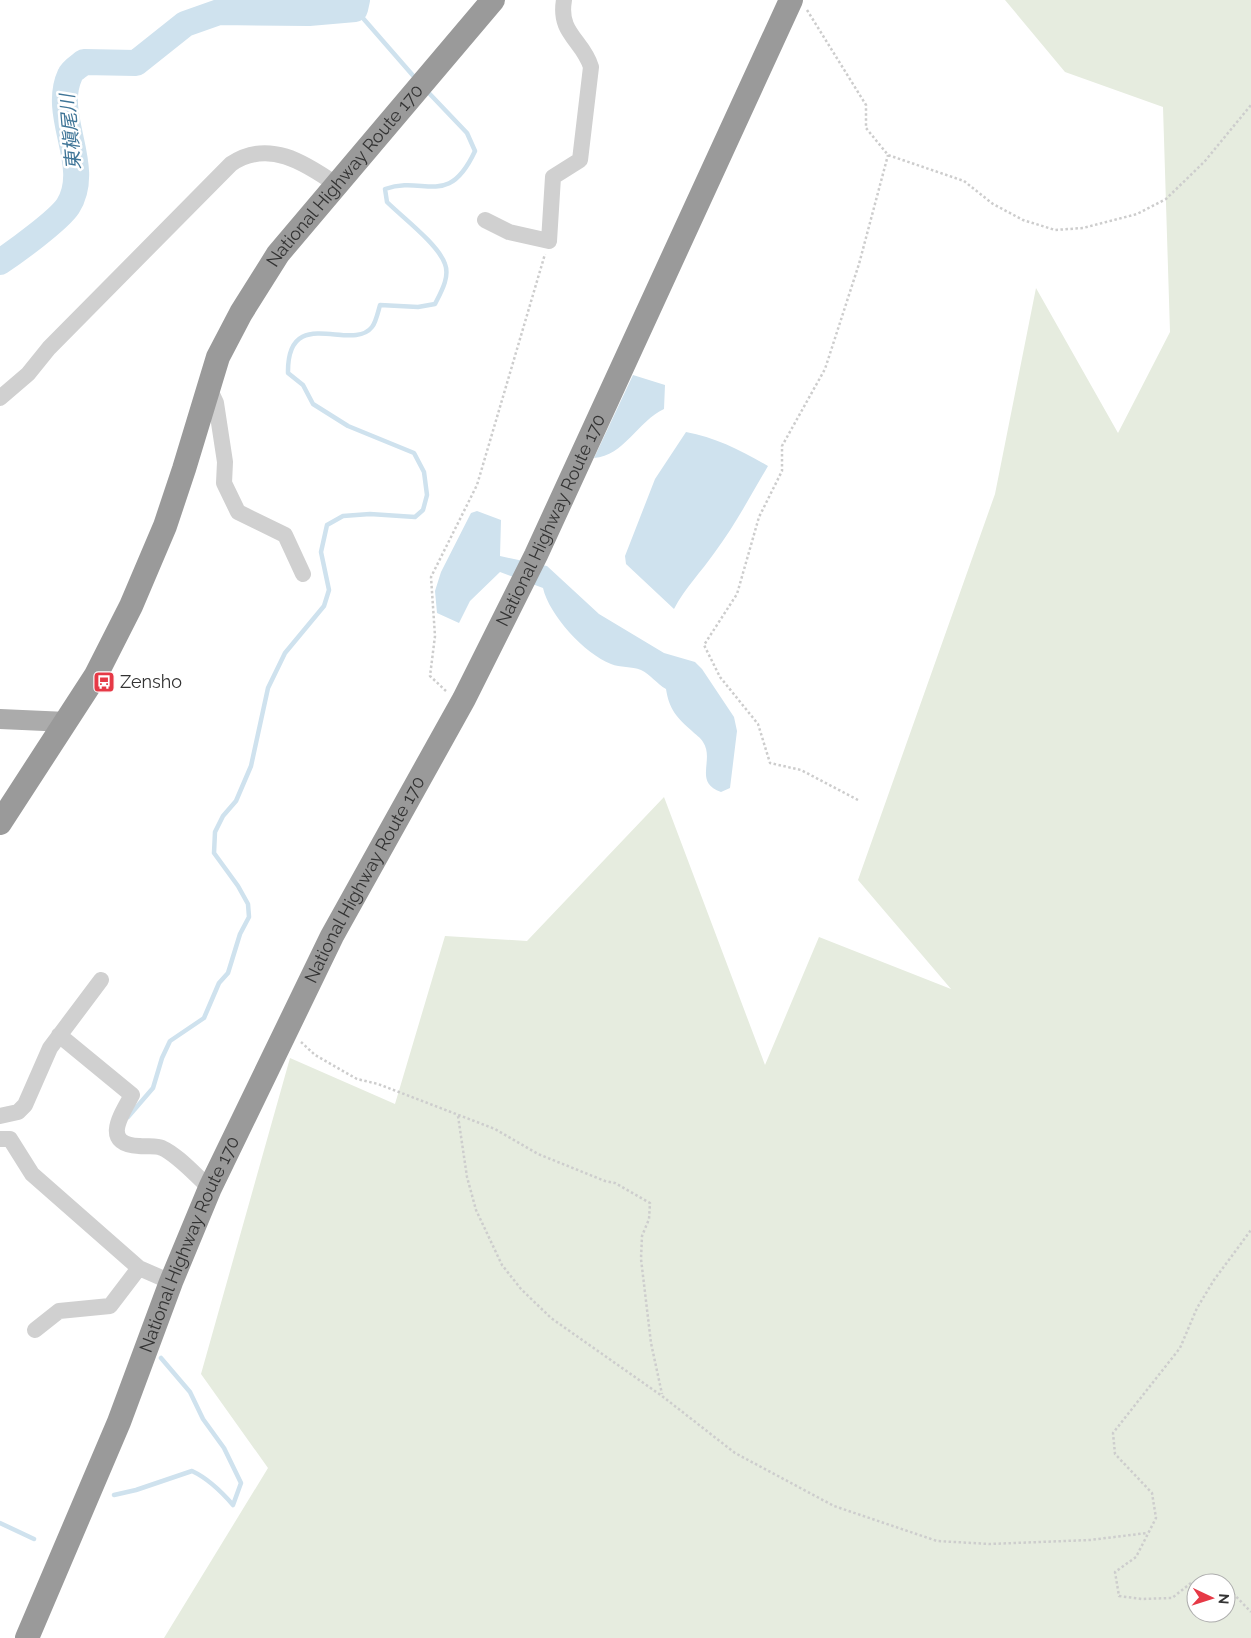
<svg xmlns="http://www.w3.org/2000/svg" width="1251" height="1638" font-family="Raleway,'Noto Sans JP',sans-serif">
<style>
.green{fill:#e6ecdf;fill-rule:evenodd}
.water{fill:#cfe2ee}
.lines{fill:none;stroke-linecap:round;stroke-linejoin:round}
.stream{stroke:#cfe2ee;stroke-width:4.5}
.river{stroke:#cfe2ee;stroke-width:26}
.path{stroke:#cdcdcd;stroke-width:2.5;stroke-dasharray:2.5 2.5;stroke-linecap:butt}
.minor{stroke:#d0d0d0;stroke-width:16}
.major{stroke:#ababab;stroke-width:20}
.highway{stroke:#9a9a9a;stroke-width:24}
.labels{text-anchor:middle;stroke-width:5;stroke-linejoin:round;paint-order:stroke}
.street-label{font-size:18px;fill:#333;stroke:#fff}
.poi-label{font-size:18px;fill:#333;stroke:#fff;text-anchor:start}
.water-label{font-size:19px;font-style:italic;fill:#3f7597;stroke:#fff}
</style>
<rect width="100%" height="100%" fill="#fff"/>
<path class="green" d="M1005 0H1251V1638H164L268 1468 201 1374 290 1058 395 1104 445 936 527 941 664 797 765 1065 819 937 951 989 858 880 995 494 1036 288 1118 433 1170 332 1163 107 1065 72ZM1196 1583H1226V1613H1196Z"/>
<path class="water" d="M633 375 665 385 664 409C638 421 624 456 594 458Z
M686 432C715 437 742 451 768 466 751 495 735 525 715 552 701 572 685 588 674 609L626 564 625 556 655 479Z
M477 511 501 520 500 556 547 566 599 614 664 653 695 662 702 669 734 717 737 731 730 788 721 792C693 782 715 760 703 742 701 738 695 734 692 731 677 718 669 709 666 689 657 684 650 674 641 670 632 666 620 668 611 664 585 654 549 615 543 588L500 572 470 601 459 623 437 613 435 591 441 572 471 513Z"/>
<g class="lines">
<path class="stream" d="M355 9 416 79
M128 1117 153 1088 162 1058 170 1041 204 1018 219 983 228 973 240 934 249 917 248 904 238 886 214 853 215 832 223 816 236 801 251 766 268 688 285 653 324 606 329 590 321 552 327 525 343 516 370 514 415 517 423 510 427 495 424 472 414 453 348 426 313 404 303 385 288 373C287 303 352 353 372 327 376 322 378 312 380 305L418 307 435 304C441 292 450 277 445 264 438 244 402 217 387 202L385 189C425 175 448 209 475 151L467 133 426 90
M114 1495 136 1490 192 1471C209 1479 221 1491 233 1505L241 1483 224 1448 203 1419 190 1392 161 1358
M0 1523 34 1539"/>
<path class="river" d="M0 262C15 252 59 220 68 206 93 166 51 116 70 75 72 70 79 66 84 62L136 63 185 24 219 12 309 13 355 9 357 0"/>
<path class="path" d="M807 10 866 105V128L888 155 964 181 993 204 1023 220 1055 230 1083 228 1137 214 1166 199 1205 161 1251 105
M446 691 430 676 435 636 431 577 477 485 545 254
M858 800 801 770 770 763 758 724 720 677 704 645 737 594 759 517 782 471V446L825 369 859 264 888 155
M301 1042 315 1055 357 1079 378 1084 495 1129 538 1154 605 1181 615 1183 650 1203 649 1219 642 1236 641 1259 651 1343 662 1394
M458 1116 467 1177 476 1210 502 1265 521 1289 551 1318 662 1396 735 1453 834 1506 937 1541 990 1544 1090 1540 1147 1533
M1221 1583H1191L1172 1598 1142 1599 1119 1596 1115 1572 1136 1557 1156 1518 1152 1493 1115 1454 1113 1433 1180 1348 1197 1308 1214 1280 1251 1230
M1226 1586 1251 1612"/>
<path class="minor" d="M485 220 509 232 549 241 553 177 580 160 591 67C583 40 558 34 564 0
M209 388 216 403 225 462 224 483 238 512 285 535 303 574
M0 398 28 374 49 348 231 164C268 139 304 162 337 185
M59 1035 132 1095C121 1115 101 1144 139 1146 146 1147 156 1145 162 1148 178 1155 197 1177 210 1188
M0 1116 18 1112 25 1105 50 1048 101 980
M0 1139H10L32 1174 139 1268 171 1282
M35 1330 59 1311 110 1306 139 1268"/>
<path class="major" d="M0 719 67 722"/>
<g class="highway">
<path id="s1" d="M0 823 96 675 131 606 165 526 184 469 218 357 241 313 278 254 493 0"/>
<path id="s2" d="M27 1638 119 1422 171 1282 210 1188 332 936 464 699 536 555 791 0"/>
</g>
</g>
<defs>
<g id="bus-square" transform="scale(1.125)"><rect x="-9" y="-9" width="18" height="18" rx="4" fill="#e63946" stroke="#fff"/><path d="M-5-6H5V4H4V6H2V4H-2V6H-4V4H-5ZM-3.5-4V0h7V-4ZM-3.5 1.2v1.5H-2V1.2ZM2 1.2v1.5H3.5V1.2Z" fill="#fff"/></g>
</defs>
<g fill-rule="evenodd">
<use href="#bus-square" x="104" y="682"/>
</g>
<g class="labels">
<g class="street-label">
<text dy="6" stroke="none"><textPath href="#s1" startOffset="740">National Highway Route 170</textPath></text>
<text dy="6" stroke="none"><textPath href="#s2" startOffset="1236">National Highway Route 170</textPath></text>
<text dy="6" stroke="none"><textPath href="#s2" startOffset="831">National Highway Route 170</textPath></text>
<text dy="6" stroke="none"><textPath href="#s2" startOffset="426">National Highway Route 170</textPath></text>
</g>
<g class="poi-label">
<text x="120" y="688">Zensho</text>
</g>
<g class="water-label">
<text transform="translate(70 132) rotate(-95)" y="7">東槇尾川</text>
</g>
</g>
<g transform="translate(1211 1598) rotate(94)"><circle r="24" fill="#ffffff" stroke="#adadad"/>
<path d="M0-4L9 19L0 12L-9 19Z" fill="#e63946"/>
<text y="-8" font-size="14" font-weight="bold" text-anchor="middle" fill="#333333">N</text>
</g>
</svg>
